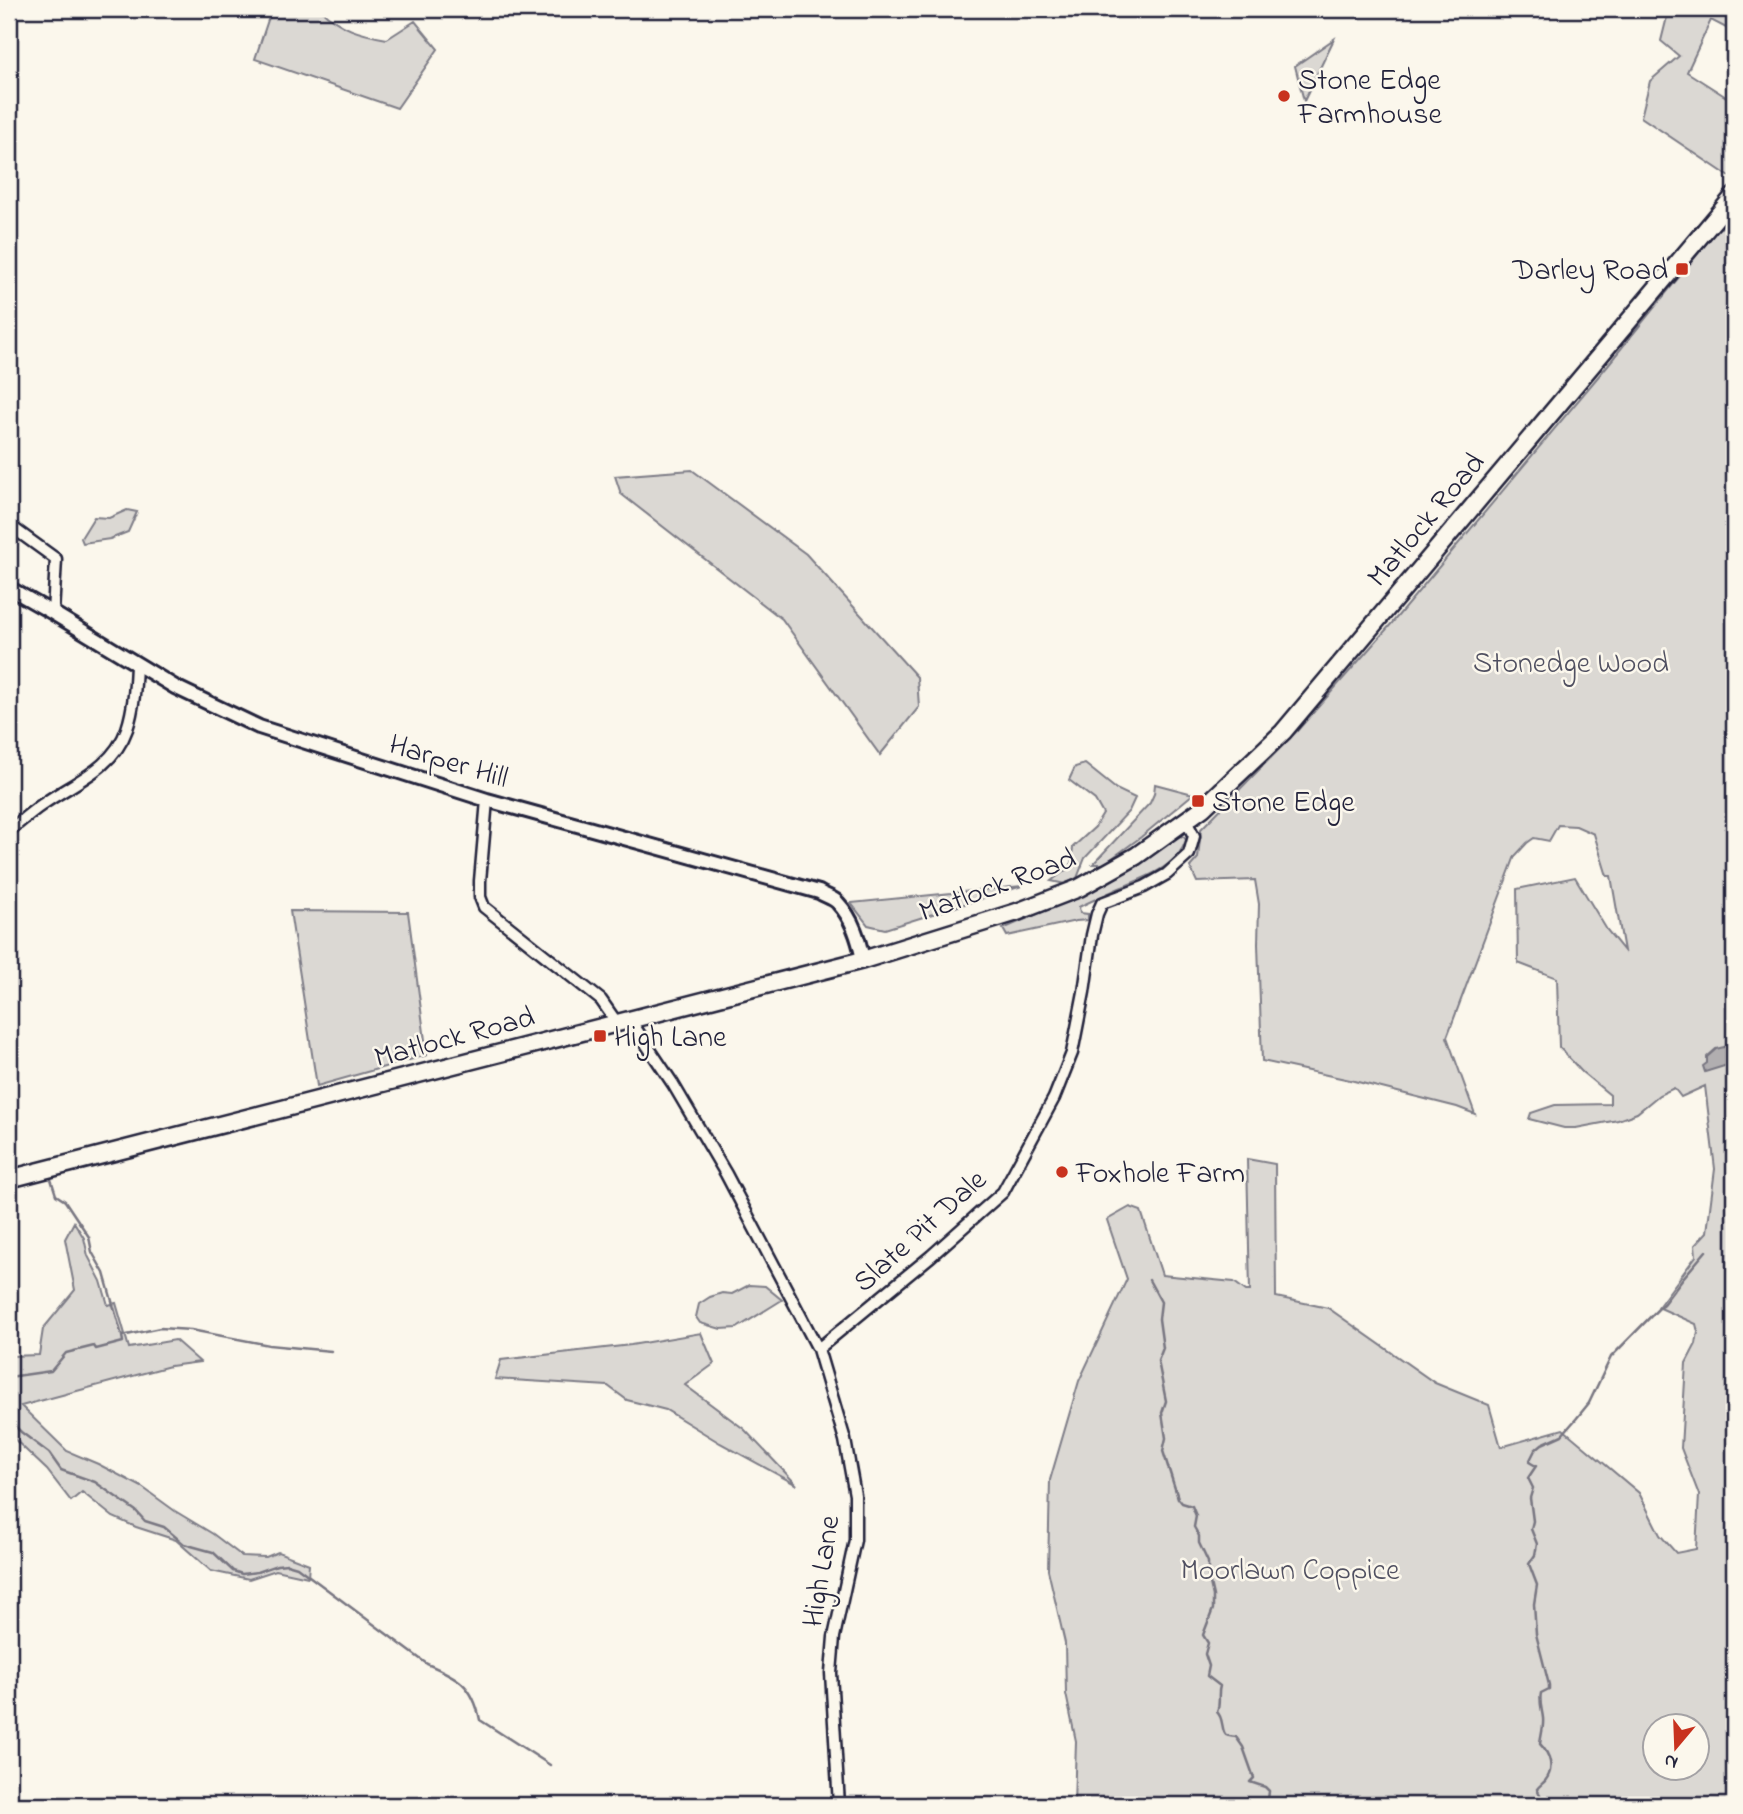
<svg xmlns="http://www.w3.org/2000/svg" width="1743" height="1814" font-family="'Indie Flower',sans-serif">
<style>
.green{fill:#dbd8d3;stroke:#7e7d87;stroke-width:2;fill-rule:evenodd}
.water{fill:#b1aeb0;stroke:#787681;stroke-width:2}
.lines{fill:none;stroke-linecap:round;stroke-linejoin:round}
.stream{stroke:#787681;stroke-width:2.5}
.minor-casing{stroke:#22223b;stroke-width:15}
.tertiary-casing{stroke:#22223b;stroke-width:18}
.primary-casing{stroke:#22223b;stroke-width:21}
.minor{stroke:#fbf7ec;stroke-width:10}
.tertiary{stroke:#fbf7ec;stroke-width:12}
.primary{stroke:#fbf7ec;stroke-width:16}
.poi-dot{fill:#c8321e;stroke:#fbf7ec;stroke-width:2.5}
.labels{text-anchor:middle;stroke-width:5;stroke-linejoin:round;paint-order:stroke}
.poi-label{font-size:30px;fill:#22223b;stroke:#fbf7ec;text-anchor:start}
.street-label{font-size:30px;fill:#22223b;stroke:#fbf7ec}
.park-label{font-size:30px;fill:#505061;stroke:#fbf7ec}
</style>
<rect width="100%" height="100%" fill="#fbf7ec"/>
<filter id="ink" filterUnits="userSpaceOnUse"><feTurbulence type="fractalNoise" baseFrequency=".0143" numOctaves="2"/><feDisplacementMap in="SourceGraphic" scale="14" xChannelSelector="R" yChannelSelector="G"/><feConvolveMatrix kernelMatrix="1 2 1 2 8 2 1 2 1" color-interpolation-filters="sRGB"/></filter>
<g filter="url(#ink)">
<path class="green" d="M265 9H320C341 29 359 34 387 39L415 21 438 49 397 108 255 59 270 14Z
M1669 9H1734V32L1711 20 1687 72 1734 102V178L1733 179 1641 117 1650 81 1679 56 1661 41Z
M1334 39 1304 101 1295 66Z
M1734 222V1805H1074L1076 1741 1066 1694 1065 1643 1048 1570 1050 1480 1079 1381 1127 1279 1107 1220 1130 1207 1141 1211 1162 1275 1234 1282 1246 1291H1250L1247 1159 1275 1164 1276 1297 1328 1308 1435 1383 1489 1405 1501 1447 1563 1429 1639 1493 1660 1535 1676 1553 1696 1549 1699 1495 1681 1448 1686 1363 1696 1344 1698 1332 1696 1324 1658 1307 1696 1256 1695 1245 1707 1232 1715 1169 1705 1086 1681 1097 1674 1088 1659 1095 1637 1113 1618 1120 1576 1128H1564L1529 1119 1531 1113 1555 1105 1610 1104V1095L1582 1072 1559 1047 1557 978 1518 963 1517 889 1575 877 1607 930 1624 951 1611 876H1607L1594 834 1576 826 1558 825 1549 841 1534 838 1527 843 1515 856 1447 1037 1475 1114 1457 1107 1350 1080 1262 1061 1258 944 1259 904 1255 880 1197 882 1190 867 1198 858 1201 829 1297 731 1392 623 1607 366 1718 229ZM1656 1727H1698V1769H1656Z
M692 470 806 554 917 677 919 707 880 755 782 619 621 494 615 476Z
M127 510 137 512 128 532 110 539 83 543 81 538 94 517 109 518Z
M1085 764 1116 789 1135 798 1129 811 1085 858 1077 878 1065 884 1051 881 1071 866 1073 847 1095 827 1103 814 1095 800 1069 780 1075 767Z
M1155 784 1193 794 1141 837 1104 864H1093L1150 803 1154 794Z
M1179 836 1184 837 1186 840C1177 869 1140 879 1115 890 1103 896 1091 901 1079 907L1080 913 1088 914V920L1076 921 1007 936 1003 929 1069 900 1122 873Z
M1022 886 885 929 868 925 851 903Z
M290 911 408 912 427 1055 317 1086Z
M74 1222 84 1238 88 1256 101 1281 108 1305 116 1303 129 1348 175 1340 200 1362 170 1366 21 1406 67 1451 98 1464 142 1487 175 1511 213 1534 242 1556 266 1557 278 1552 309 1564 308 1577 276 1570 249 1579 211 1571 176 1540 136 1527 113 1517 82 1492 71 1501 47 1470 9 1434V1356L39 1355 43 1329 75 1290 65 1239Z
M749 1285 765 1286 782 1300 737 1328 721 1329 700 1323 696 1317 699 1304 710 1297 722 1293 732 1294Z
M701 1333 714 1364 685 1385 744 1429 797 1485 720 1443 666 1410 627 1400 608 1386 495 1379 501 1360 631 1345Z"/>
<path class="water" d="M1728 1046 1734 1050V1063L1705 1072 1703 1066 1707 1063V1057L1716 1049Z"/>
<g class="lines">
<path class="stream" d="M51 1179 56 1195 65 1201 89 1237 92 1252 104 1273 122 1336
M1149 1280 1161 1302 1159 1319 1163 1348 1158 1361 1166 1401 1162 1413 1166 1438 1163 1451 1178 1498 1182 1503 1192 1506 1196 1516 1194 1527 1199 1536V1543L1208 1562V1574L1213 1596V1609L1203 1635 1208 1643 1205 1654 1209 1666 1207 1676 1220 1686C1217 1695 1221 1702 1217 1712 1224 1718 1221 1731 1226 1735 1229 1737 1233 1736 1236 1737L1243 1747 1254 1778 1250 1782 1265 1787 1269 1791 1268 1800 1272 1801 1274 1805
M9 1377 51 1371 66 1353 94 1346 96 1349 123 1342 122 1336 160 1328 191 1330 269 1345 331 1351
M9 1418 13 1420 16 1427 21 1432 49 1453 61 1470 95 1482 136 1511 145 1521 164 1527 184 1544 213 1552 233 1571 242 1574 257 1572 277 1565 287 1564 297 1567 427 1664C458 1677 473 1685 480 1720L550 1765
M1542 1805 1543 1800 1537 1789C1539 1786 1542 1784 1545 1781 1555 1769 1550 1754 1540 1744 1541 1735 1544 1727 1543 1718 1542 1709 1539 1702 1541 1693L1549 1689V1685L1536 1634 1534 1604 1537 1585 1529 1564 1535 1555 1537 1544 1531 1529 1533 1521 1530 1498 1533 1488 1528 1478 1536 1466 1529 1462 1535 1450 1542 1444 1562 1435 1576 1419 1589 1403 1611 1357 1664 1303 1683 1278 1706 1251"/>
<g class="minor-casing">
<path id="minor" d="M9 525 56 559 53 613
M487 800 480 881V897L484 907 601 1000 617 1023
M9 831C20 822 31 812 43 804 74 782 113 769 127 729 134 708 135 687 136 665
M630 1020 673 1084 726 1174 818 1349 845 1440 855 1495V1540L834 1637 831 1673 839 1805
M818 1349 931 1256 1003 1192 1054 1098 1072 1053 1084 992 1092 935 1097 914 1102 903 1144 887 1167 874 1189 854 1194 836 1186 821"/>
</g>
<g class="tertiary-casing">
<path id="tertiary" d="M9 588 53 613 175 687 259 727 487 800 819 892C825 896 834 898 838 903 853 919 859 940 863 960"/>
</g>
<g class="primary-casing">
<path id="primary" d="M9 1179 863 960 1017 912 1079 888 1136 856 1203 808 1283 732 1734 196"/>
</g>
<use href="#minor" class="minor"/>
<use href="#tertiary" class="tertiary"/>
<use href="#primary" class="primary"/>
</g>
</g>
<g class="poi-dot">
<circle cx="1284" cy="96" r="7"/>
<rect x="1675" y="262" width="14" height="14" rx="3.5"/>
<rect x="1191" y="794" width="14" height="14" rx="3.5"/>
<rect x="593" y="1029" width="14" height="14" rx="3.5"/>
<circle cx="1062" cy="1172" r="7"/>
</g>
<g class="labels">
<g class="poi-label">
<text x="1298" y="89">Stone Edge<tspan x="1298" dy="34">Farmhouse</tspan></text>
<text x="1668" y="279" text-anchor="end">Darley Road</text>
<text x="1212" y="811">Stone Edge</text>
<text x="614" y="1046">High Lane</text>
<text x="1076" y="1182">Foxhole Farm</text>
</g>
<g class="street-label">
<text transform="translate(1425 519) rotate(-50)" y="10">Matlock Road</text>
<text transform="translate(449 760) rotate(17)" y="10">Harper Hill</text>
<text transform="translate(997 884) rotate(-20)" y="10">Matlock Road</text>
<text transform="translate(454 1036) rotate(-15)" y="10">Matlock Road</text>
<text transform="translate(919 1230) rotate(-42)" y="10">Slate Pit Dale</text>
<text transform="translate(820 1571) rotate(-81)" y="10">High Lane</text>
</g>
<g class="park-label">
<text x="1571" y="672">Stonedge Wood</text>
<text x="1290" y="1579">Moorlawn Coppice</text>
</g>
</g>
<rect width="1743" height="1814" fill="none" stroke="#fbf7ec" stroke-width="35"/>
<rect x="18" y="18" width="1708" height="1779" fill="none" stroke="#22223b" stroke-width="2.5" filter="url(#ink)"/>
<g transform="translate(1676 1747) rotate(199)"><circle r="33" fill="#fbf7ec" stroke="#a4a2a5" stroke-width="2"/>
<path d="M0-5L12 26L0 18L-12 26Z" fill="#c8321e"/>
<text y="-10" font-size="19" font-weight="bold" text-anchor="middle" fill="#22223b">N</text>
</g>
</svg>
